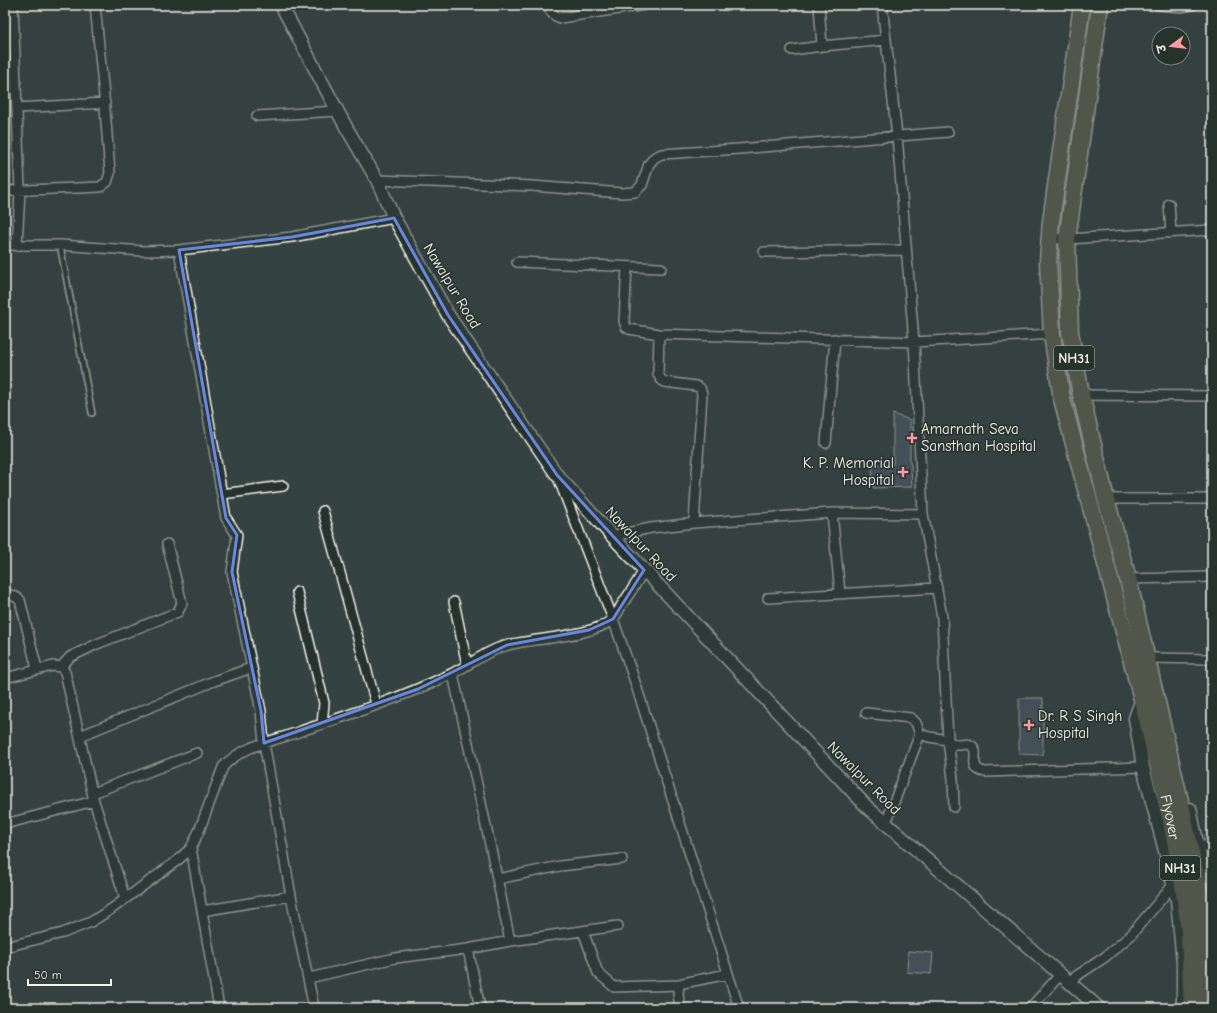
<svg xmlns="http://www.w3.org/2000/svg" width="1217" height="1013" font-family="'Comic Neue','Playpen Sans Deva',sans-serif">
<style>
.building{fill:#586472;stroke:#f4f1e8}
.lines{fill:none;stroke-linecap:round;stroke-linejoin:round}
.lane-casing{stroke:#f4f1e8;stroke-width:8}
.street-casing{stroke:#f4f1e8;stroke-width:12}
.secondary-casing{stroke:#f4f1e8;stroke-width:15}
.highway-casing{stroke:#f4f1e8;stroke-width:19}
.lane{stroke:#26332d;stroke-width:4.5}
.street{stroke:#26332d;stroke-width:9}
.secondary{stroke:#26332d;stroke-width:12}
.highway{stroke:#716f52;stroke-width:16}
.marked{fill:none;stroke:#6887de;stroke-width:3;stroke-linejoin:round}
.poi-dot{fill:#ff9aa2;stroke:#26332d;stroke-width:1.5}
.labels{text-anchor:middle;stroke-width:3;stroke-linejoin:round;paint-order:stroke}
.shield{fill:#26332d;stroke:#b6b8b0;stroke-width:1}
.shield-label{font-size:14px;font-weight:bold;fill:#f4f1e8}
.street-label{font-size:15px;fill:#f4f1e8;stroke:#26332d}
.poi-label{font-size:15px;fill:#f4f1e8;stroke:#26332d;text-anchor:start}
</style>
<rect width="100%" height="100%" fill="#354242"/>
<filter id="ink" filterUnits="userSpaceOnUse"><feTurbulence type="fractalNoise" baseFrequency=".025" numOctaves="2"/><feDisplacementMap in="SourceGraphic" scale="8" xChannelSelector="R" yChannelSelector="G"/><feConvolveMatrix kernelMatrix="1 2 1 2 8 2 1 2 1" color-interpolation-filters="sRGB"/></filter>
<g filter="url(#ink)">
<path class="building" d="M893 414 910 420V464H911L912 487 873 488 872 465 893 464Z
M1019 698H1043V755L1019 754Z
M908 951 933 953 931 974 907 972Z"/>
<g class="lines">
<g class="lane-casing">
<path id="lane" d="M60 245 92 413"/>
</g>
<g class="street-casing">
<path id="street" d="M13 5 20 191 17 246
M548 5C550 12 553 16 560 18L645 5
M819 5 822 46
M1158 5 1181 7 1192 5
M792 50 822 46 886 40
M17 108 105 103
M257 116 337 111
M377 180 532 186 622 193 635 192 642 185 649 164 655 157 662 154 739 149 948 132
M5 191 100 187 107 182 110 173 104 96 95 5
M1169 204 1171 232
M1050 238 1067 239 1212 230
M5 245H60L143 251 179 250 292 237 394 218
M179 250 226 518 237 535 232 572 261 711 264 743 291 896 314 1008
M764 252 906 250
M517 262 661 268
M627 267 624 321 626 327 629 329 659 334 914 342 1052 334
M1081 395 1212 396
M826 443 835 339
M559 480 613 619 633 676 739 1008
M222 494 283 486
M1106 499H1212
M323 511 376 704
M832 513 840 593
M923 514 942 617 948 740C958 751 965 740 972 746 981 753 966 768 985 772L1143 767
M694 523 832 513 923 514 914 342 897 136 882 5
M612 536 651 528 694 523 702 394 700 388 696 386 664 382 660 378 658 374 659 334
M1128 579 1212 577
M297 592 324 703 322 724
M5 596C11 594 15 596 20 600L37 669
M768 598 937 588
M454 602 467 665
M1146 658 1212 659
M61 667 70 657 97 644 178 612 182 603 167 544
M453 674 491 849 510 941
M5 678 53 666 61 667 65 672 94 801 125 898
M866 713 911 718 916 723 920 734 929 737 948 740 953 779 954 807
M80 736 214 681 251 668
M93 793 197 753
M886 823 920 734
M5 824 94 801
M191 848 219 1008
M1199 851 1212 840
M498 879 560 866 622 859
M202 911 291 896
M583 931 598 973 614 987 679 985
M5 947 63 933 91 922 113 908 178 860 191 848 199 831 223 767C242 745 275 741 301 731 352 714 403 697 451 674 470 665 487 650 508 645 534 638 593 637 613 619 616 616 619 610 621 606 629 594 637 583 644 570
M468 949 480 1008
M309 978 395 958 468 949 510 941 618 926
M1069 981 1105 957 1130 936 1173 885
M680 1008 678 994 679 985 683 983 728 974
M1030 1008 1061 974"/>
</g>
<g class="secondary-casing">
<path id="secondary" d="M281 5 346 127 377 180 394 218 448 315 557 475 612 536 868 808 1099 1008
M1142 699 1135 718 1143 767 1164 847 1177 900 1183 962V1008
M1190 809 1199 851 1204 877
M1207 901 1212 930"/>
</g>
<g class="highway-casing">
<g id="highway">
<path id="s1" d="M1082 5 1051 221 1048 262 1052 334 1062 399 1142 699 1170 815 1182 878 1189 930 1192 1008"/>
<path d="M1100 5 1067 239 1070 332 1081 395 1106 499 1128 579 1181 805 1194 867 1201 900 1206 1008"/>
</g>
</g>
<use href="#lane" class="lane"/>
<use href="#street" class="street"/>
<use href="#secondary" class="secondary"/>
<use href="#highway" class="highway"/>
</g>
</g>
<path d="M0 0H1217V1013H0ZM394 218 448 315 557 475 644 570 613 619 589 630 507 645 418 689 264 743 261 711 232 572 237 535 226 518 179 250 292 237Z" fill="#354242" fill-opacity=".55" fill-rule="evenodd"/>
<path class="marked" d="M394 218 448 315 557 475 644 570 613 619 589 630 507 645 418 689 264 743 261 711 232 572 237 535 226 518 179 250 292 237Z"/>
<g class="poi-dot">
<path d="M910 432h4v4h4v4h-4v4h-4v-4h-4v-4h4z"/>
<path d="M901 466h4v4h4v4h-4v4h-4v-4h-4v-4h4z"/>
<path d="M1027 719h4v4h4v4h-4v4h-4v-4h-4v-4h4z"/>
</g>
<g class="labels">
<g class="shield">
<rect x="1054" y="346" width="40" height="24" rx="3"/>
<rect x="1160" y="856" width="40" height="24" rx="3"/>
</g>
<g class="shield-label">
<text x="1074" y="363">NH31</text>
<text x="1180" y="873">NH31</text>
</g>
<g class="street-label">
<text transform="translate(452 286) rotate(59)" y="5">Nawalpur Road</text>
<text transform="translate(641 544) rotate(47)" y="5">Nawalpur Road</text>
<text transform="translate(864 778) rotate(45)" y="5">Nawalpur Road</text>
<text dy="5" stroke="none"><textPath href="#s1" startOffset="829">Flyover</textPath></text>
</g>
<g class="poi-label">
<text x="921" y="434">Amarnath Seva<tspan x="921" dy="17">Sansthan Hospital</tspan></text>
<text x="894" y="468" text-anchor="end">K. P. Memorial<tspan x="894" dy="17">Hospital</tspan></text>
<text x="1038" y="721">Dr. R S Singh<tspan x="1038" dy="17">Hospital</tspan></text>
</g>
</g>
<rect width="1217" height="1013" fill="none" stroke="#26332d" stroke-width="20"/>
<rect x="10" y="10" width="1197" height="993" fill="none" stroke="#f4f1e8" stroke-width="1.5" filter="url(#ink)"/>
<g transform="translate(1171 46) rotate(255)"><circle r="19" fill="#26332d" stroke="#787f78"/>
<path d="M0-3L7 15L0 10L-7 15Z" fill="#ff9aa2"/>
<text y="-6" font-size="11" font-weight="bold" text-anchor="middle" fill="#f4f1e8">उ</text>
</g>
<path d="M28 979v6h83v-6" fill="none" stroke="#f4f1e8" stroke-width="2"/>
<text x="34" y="979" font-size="12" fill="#f4f1e8" stroke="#26332d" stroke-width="3" paint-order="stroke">50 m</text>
</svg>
